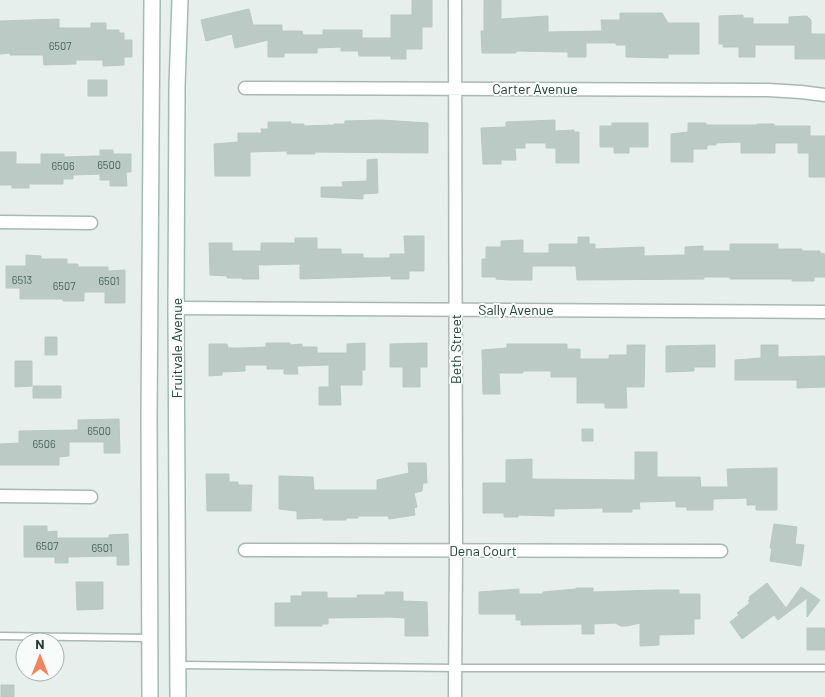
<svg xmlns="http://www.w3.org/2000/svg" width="825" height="697" font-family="Barlow,sans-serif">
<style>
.building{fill:#bbcac4;stroke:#b8c9c2}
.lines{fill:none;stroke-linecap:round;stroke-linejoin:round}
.service-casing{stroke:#a8b8b2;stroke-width:9}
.minor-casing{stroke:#a8b8b2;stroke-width:15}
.secondary-casing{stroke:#a4bbb3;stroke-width:18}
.service{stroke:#fff;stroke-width:6}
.minor{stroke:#fff;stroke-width:12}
.secondary{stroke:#fff;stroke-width:15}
.labels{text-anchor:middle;stroke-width:4;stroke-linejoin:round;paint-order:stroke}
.number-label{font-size:11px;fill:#4a645c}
.street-label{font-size:14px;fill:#24423a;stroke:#f7fbf9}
</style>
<rect width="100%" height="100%" fill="#e6efeb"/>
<path class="building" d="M412 0H432V27H422V49H406V59H391V56H359L358 51H341V47L317 48V53H284V57H268V40L235 48 232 34 206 41 201 20 249 9 253 25H282V31H302L303 35H323V30H362V38H391V15H412Z
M484 0H501V19L548 16V32L602 31 601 20H620V13H662L668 23H699V54H668V58L626 57V45H616V43H586V57H568V52L516 51V53H482L481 31H484Z
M743 15V18H753V24H789V17L807 16 811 20V34H825V59H795V45H755V57H739V47H723V44H719V16Z
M59 19V28H91V23H106V30H119V33H124V40H132V57H124V65L103 66V60H76V64L44 65 43 55H10V53L0 54V21Z
M88 80H107V96H88Z
M381 120 428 123V153L315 152V154H287V151L250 152V176H215L214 144 238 142V133H262L261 129H268V122H291V124H304V126L334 125V124H345V121Z
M555 120V131L574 130V132H579V163H556V148H546V143H525V148H515L516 160H501V164H483L481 128 506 127V122Z
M612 123H648V147H629V153H614V147H600V126H612Z
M688 123H706V125H757V124H774V126H810V136H825V177H809V153H798V143H775V153H741V142L716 143V145H707V149H693V162H671V134L688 132Z
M100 150H113V154H131V172H126L127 186H110V180H100V174L73 175V179H63V184H29V188H12V185H0V152H16V164H41V154H64V157L100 156Z
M377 159 378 193 363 194V199L321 197V187H343L342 182 367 181V160Z
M404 236H424V271H409V279H391V276L300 279V264L258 265 259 279H242V278H227V276L210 275 209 243H232V251H261V243H295V238H317V249H341V254H363V258H390V254H405Z
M578 237H589V244H595V249L644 247V256L685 255V247L703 246V251H730V244H778V249H802V251H820V253L825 254V277H814V281H792V279H730V277H704V279L577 280 576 266H532V280H509L496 279V277H482V259H486V247H501V241L523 240V253H549V244H578Z
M26 255 41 256V259H67V264H78V267H108V271L125 270V303H105V292H84V301H63V299H20V288H6V266H26Z
M45 337H57V355H45Z
M266 343H290V345L302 344V347H317V353H347V344L365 343V370H362V385H340L341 405H319V387H329V365L297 366 298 374H284V369H267V365H245V371L222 372V375L209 376V344H227L228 348H240L266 347Z
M427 343V367H420V387H403V367H390V344Z
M507 344H567V349H580V359H609V355H627V345H645L644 387H626L627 408H605V403H577V377H551V371H523V373H499L500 394H483L482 350 507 348Z
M715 345V367H694V371L666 372V346Z
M761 345H778V357L825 356V387L797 388V380H735V360L761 358Z
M15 361H32V386L15 387Z
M33 386H61V398H33Z
M119 419 120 453H104V442H69V456L59 457V465H0V444L19 443V431L78 430V420Z
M582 429H593V441H582Z
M635 452H657V477H700L701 487H728L727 469 777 468V510H756V505H747V498L713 499V510H687V507H676V501L639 502 640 509H632V512H603V508L554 509V516L518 515V517H504V513H483V483H506V460L532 459V479L635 480Z
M408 463H426L427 483H423L422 491 414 493 417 507 414 508 415 515 389 519 388 516H358V518H346V520H323V518L297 519V511L279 509V476L313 477 314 490H377V480L409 473Z
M206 474H229V482H238V485H252L251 511H207Z
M774 524 797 527 795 544 804 545 801 566 770 561 772 548H770Z
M24 526H47V532L57 531V538H109V535L128 534 129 565H117V556L68 557V563H55V557H24Z
M76 582H103V609L77 610Z
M767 583 786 608 801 587 820 600 807 617V598L778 620 774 615 742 639 730 622 739 615 737 613 750 603 748 601 750 599 749 597Z
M576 588H593V592L658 590H679V594H700V619H694V634L659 635V645L640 646V623L627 626H621L615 623 594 624V634H582V624L521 625V620H516V614H479V592L519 589V594H543V592L576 589Z
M302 592H327V598H357V595H385V592H403V601L427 602 428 636H405V618L391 617 328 618V624H322V626H275V603H291V596H302Z
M807 628H825V650H807Z
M1 685H14V697H1Z"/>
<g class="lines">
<g class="service-casing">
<path id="service" d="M0 636 149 638
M178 665 455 668H825"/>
</g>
<g class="minor-casing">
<path id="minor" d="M245 88 768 90 801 92 825 95
M0 222 91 223
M176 308 825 312
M0 496 91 497
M245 550 721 551
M455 697 456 551 455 0"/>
</g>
<g class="secondary-casing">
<path id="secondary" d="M150 697 149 417 152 0
M178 697 176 308 177 86 180 0"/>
</g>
<use href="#service" class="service"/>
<use href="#minor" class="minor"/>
<use href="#secondary" class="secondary"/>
</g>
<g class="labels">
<g class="number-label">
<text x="60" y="50">6507</text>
<text x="109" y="169">6500</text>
<text x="63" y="170">6506</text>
<text x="22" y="284">6513</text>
<text x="109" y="285">6501</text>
<text x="64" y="290">6507</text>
<text x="99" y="435">6500</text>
<text x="44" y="448">6506</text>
<text x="47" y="550">6507</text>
<text x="102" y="552">6501</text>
</g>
<g class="street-label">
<text x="535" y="94">Carter Avenue</text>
<text x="516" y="315">Sally Avenue</text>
<text transform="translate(177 348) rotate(-90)" y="5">Fruitvale Avenue</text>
<text transform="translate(456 349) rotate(-90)" y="5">Beth Street</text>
<text x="483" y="556">Dena Court</text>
</g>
</g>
<g transform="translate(40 657)"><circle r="24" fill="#f7fbf9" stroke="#a3b1ad"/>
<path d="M0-4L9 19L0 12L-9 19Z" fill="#f4845f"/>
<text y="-8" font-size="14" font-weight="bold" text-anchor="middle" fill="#24423a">N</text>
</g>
</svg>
